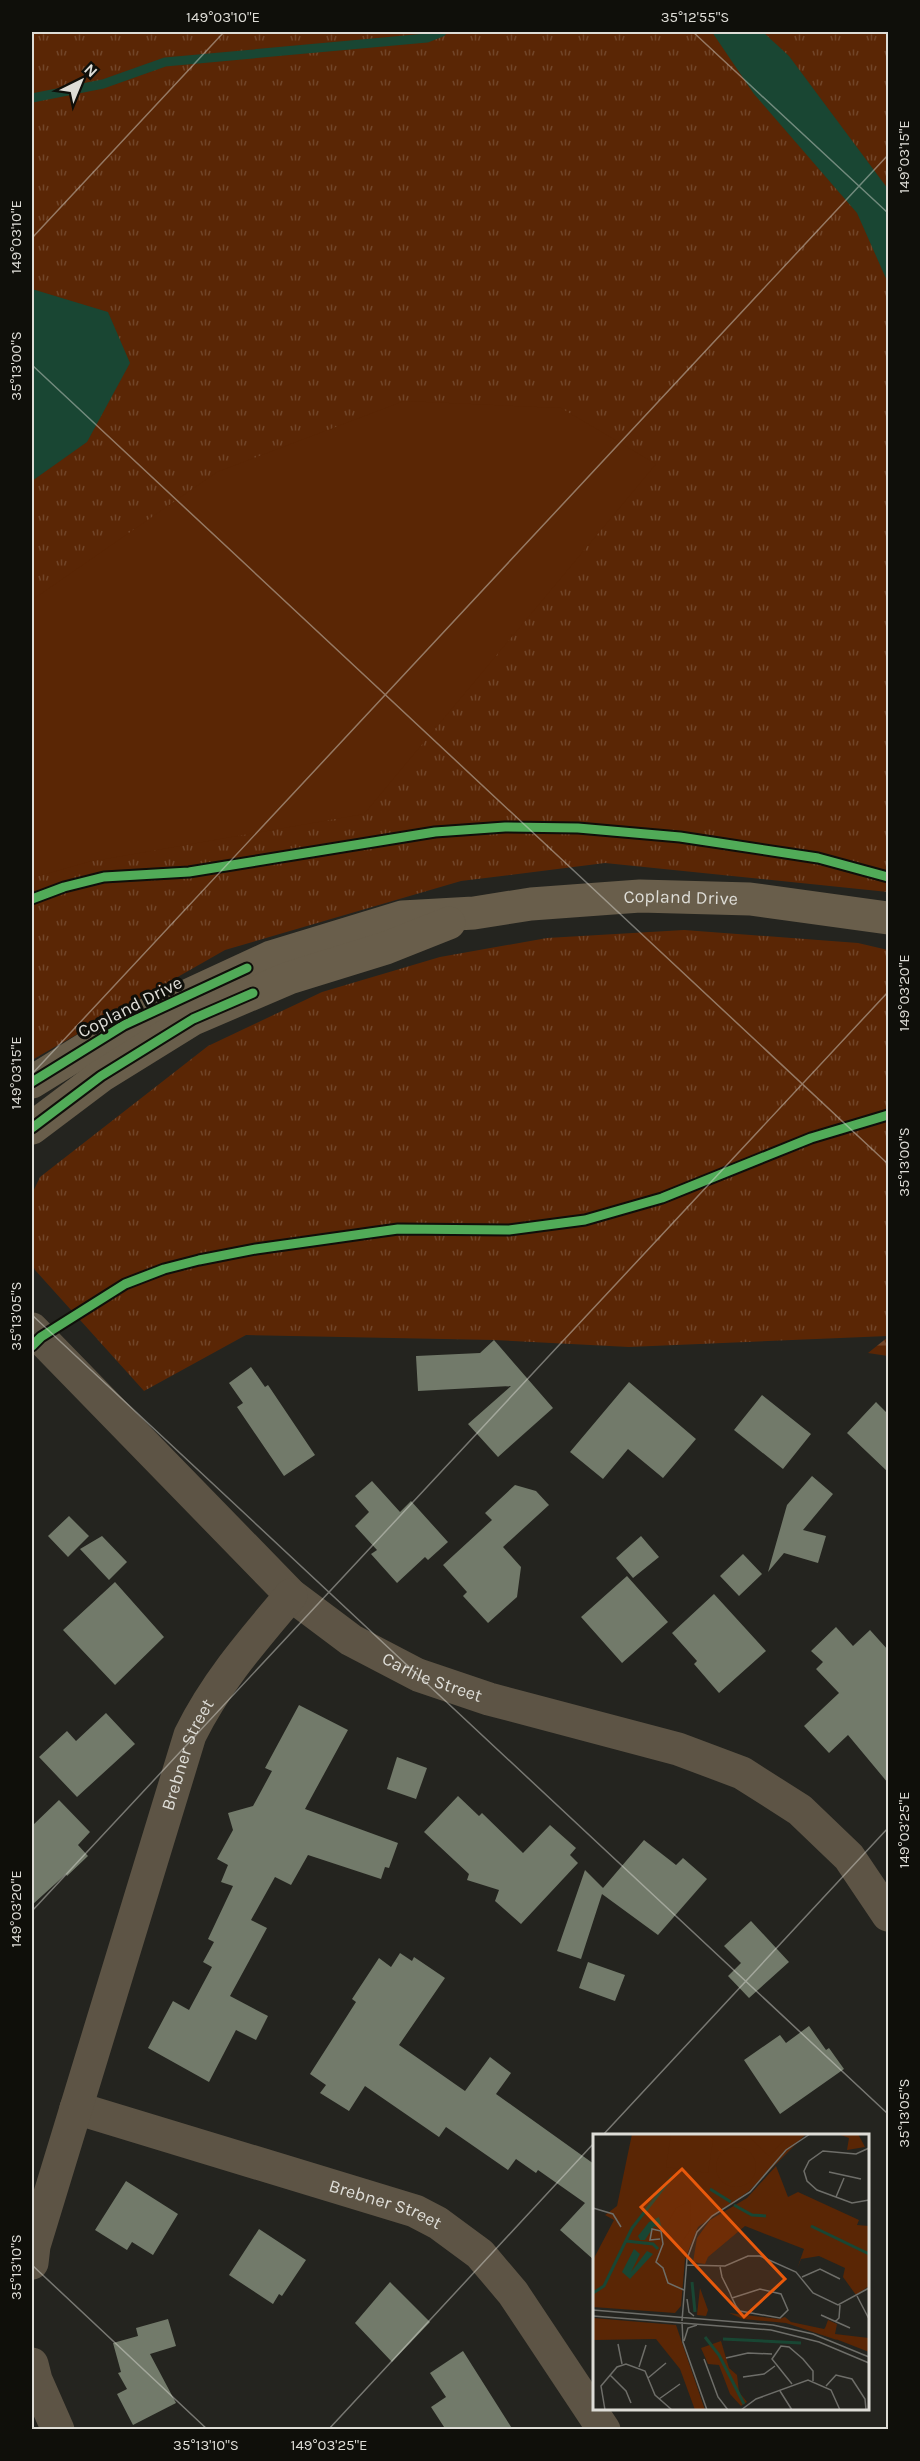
<svg xmlns="http://www.w3.org/2000/svg" width="920" height="2461" font-family="Karla,sans-serif">
<style>
.forest{fill:url(#forest-firs)}
.park{fill:url(#park-tufts)}
.pitch{fill:#5a2605}
.water{fill:#194633}
.lines{fill:none;stroke-linecap:round;stroke-linejoin:round}
.stream{stroke:#194633;stroke-width:9}
.building{fill:#727a6a}
.street{stroke:#5d5445;stroke-width:33}
.secondary{stroke:#695e4b;stroke-width:33}
.cycleway-casing{stroke:#0f0f0a;stroke-width:13}
.cycleway{stroke:#51ab58;stroke-width:9}
.ticks{fill:none;stroke:#deddd7;stroke-width:1.5;stroke-opacity:0.45}
.labels{text-anchor:middle;stroke-width:6;stroke-linejoin:round;paint-order:stroke}
.street-label{font-size:18px;fill:#deddd7;stroke:#0f0f0a}
.inset-river{fill:none;stroke:#194633;stroke-width:3}
.inset-road{fill:none;stroke:#6e6e69;stroke-width:1.5}
.view{fill:#e8590c;fill-opacity:0.15;stroke:#e8590c;stroke-width:3}
.inset-edge{fill:none;stroke:#deddd7;stroke-width:3}
.neatline{fill:none;stroke:#deddd7;stroke-width:2}
.ticks-label{font-size:15px;text-anchor:middle;fill:#deddd7}
</style>
<defs>
<pattern id="forest-firs" width="22" height="20" patternUnits="userSpaceOnUse" patternTransform="scale(1.5)"><rect width="22" height="20" fill="#5a2605"/><path d="M5 1l3.5 6h-7zM16 11l3.5 6h-7z" fill="#714529"/></pattern>
<pattern id="park-tufts" width="24" height="20" patternUnits="userSpaceOnUse" patternTransform="scale(1.5)"><rect width="24" height="20" fill="#5a2605"/><path d="M3 7l-1-3M5 7V3M7 7l1-3M15 17l-1-3M17 17v-4M19 17l1-3" fill="none" stroke="#714529"/></pattern>
</defs>
<rect width="100%" height="100%" fill="#24241f"/>
<path class="forest" d="M888 1337V1356L868 1353Z"/>
<path class="park" d="M32 32H888V892L605 863 461 881 225 950 32 1060Z
M684 930 858 943 888 950V1336L629 1347 494 1340 246 1335 144 1391 35 1270 32 1263V1194L40 1177 208 1046 322 992 440 957 547 938Z"/>
<path class="pitch" d="M404 401 561 408 656 464 364 814 88 862 32 878V600L217 472Z"/>
<path class="water" d="M712 32H763L789 56 888 189V283L857 213 754 94Z
M32 289 108 312 130 363 87 442 32 481Z"/>
<g class="lines">
<path class="stream" d="M32 98 103 84 165 62 427 38 442 32"/>
</g>
<path class="building" d="M494 1340 553 1408 498 1457 468 1424 511 1386 418 1391 416 1356 480 1353Z
M251 1367 265 1387 268 1385 315 1455 284 1476 237 1407 243 1403 229 1383Z
M629 1382 696 1439 663 1478 628 1449 603 1479 570 1452Z
M762 1395 811 1434 783 1469 734 1430Z
M876 1402 888 1414V1472L847 1433Z
M812 1476 833 1494 803 1530 826 1536 818 1563 784 1553 768 1572 787 1505Z
M372 1481 400 1512 411 1501 448 1542 428 1560 425 1557 397 1583 371 1554 377 1550 355 1526 369 1512 355 1496Z
M515 1485 536 1491 549 1505 503 1547 521 1567 517 1597 488 1623 463 1596 467 1592 443 1565 492 1520 485 1513Z
M69 1516 89 1536 68 1557 48 1536Z
M102 1536 127 1562 109 1580 80 1549Z
M641 1536 659 1557 633 1578 616 1558Z
M743 1554 762 1574 739 1596 720 1576Z
M627 1576 668 1622 622 1663 581 1617Z
M115 1582 164 1637 115 1685 63 1630Z
M714 1594 766 1651 719 1693 694 1664 697 1661 672 1633Z
M836 1627 853 1646 870 1630 888 1650V1783L848 1735 829 1753 804 1726 839 1693 816 1669 823 1662 811 1651Z
M299 1705 348 1730 305 1809 398 1843 389 1868 385 1867 381 1879 308 1855 291 1885 275 1877 251 1920 267 1928 230 1996 268 2016 256 2040 236 2030 209 2082 148 2048 173 2001 189 2010 212 1967 203 1962 214 1942 208 1939 233 1886 221 1882 228 1865 217 1859 233 1830 228 1813 253 1806 272 1771 265 1768Z
M106 1713 135 1744 77 1797 39 1757 67 1731 76 1741Z
M397 1757 427 1768 416 1799 387 1789Z
M458 1796 479 1816 482 1813 523 1853 550 1825 576 1848 570 1855 578 1863 521 1924 495 1901 499 1890 467 1880 469 1874 424 1832Z
M59 1800 90 1832 78 1845 88 1856 67 1876 66 1874 32 1905V1826Z
M644 1840 676 1865 683 1858 707 1879 658 1935 602 1894 581 1959 557 1951 585 1870 603 1888Z
M751 1921 789 1962 749 1998 728 1976 741 1963 724 1946Z
M400 1953 412 1961 414 1957 445 1978 399 2045 465 2091 490 2057 511 2073 496 2094 594 2164V2260L560 2230 585 2203 538 2170 536 2173 516 2159 508 2170 446 2127 439 2137 365 2086 349 2111 320 2093 326 2085 310 2074 356 2002 352 1999 379 1958 391 1967Z
M588 1962 625 1975 615 2001 579 1988Z
M809 2026 826 2050 829 2048 844 2069 780 2114 744 2060 780 2035 786 2043Z
M126 2181 178 2214 153 2255 132 2242 127 2250 95 2230Z
M259 2229 306 2260 282 2296 279 2294 273 2304 229 2275Z
M390 2282 430 2322 392 2362 355 2323Z
M168 2319 176 2346 150 2354 176 2403 133 2425 117 2394 127 2389 118 2373 121 2372 113 2343 138 2336 136 2328Z
M463 2351 513 2430H446L431 2407 446 2397 430 2373Z"/>
<g class="lines">
<g class="street">
<path id="s1" d="M32 1329 291 1595 351 1640 418 1675 489 1699 678 1749 742 1773 800 1810 849 1857 888 1915"/>
<path id="s2" d="M76 2108 415 2211 438 2223 480 2254 513 2293 604 2430"/>
<path id="s3" d="M32 2263 34 2246 190 1735C216 1682 253 1640 291 1595"/>
<path d="M32 2364 36 2380 58 2430"/>
</g>
<g class="secondary">
<path id="s4" d="M32 1082 124 1025 271 957 402 917 474 913 531 904 640 896 750 899 888 918"/>
<path d="M32 1128 101 1076 193 1019 289 978 386 948 449 923"/>
</g>
<g class="cycleway-casing">
<path id="cycleway" d="M32 899 64 887 104 877 189 872 435 832 505 827 578 828 680 837 818 858 888 877
M32 1082 124 1025 247 968
M32 1128 101 1076 193 1019 253 993
M32 1346 41 1337 125 1284 164 1269 199 1260 256 1249 398 1229 509 1230 585 1220 662 1198 811 1138 888 1115"/>
</g>
<use href="#cycleway" class="cycleway"/>
</g>
<path class="ticks" d="M693 32 888 213M32 238 224 32M32 365 888 1164M32 1074 888 155M32 1315 888 2114M32 1911 888 992M602 2136 888 1828M32 2265 208 2430M328 2430 594 2143"/>
<g class="labels">
<g class="street-label">
<text dy="6" stroke="none"><textPath href="#s4" startOffset="687">Copland Drive</textPath></text>
<text transform="translate(130 1007) rotate(-27)" y="6">Copland Drive</text>
<text dy="6" stroke="none"><textPath href="#s1" startOffset="536">Carlile Street</textPath></text>
<text dy="6" stroke="none"><textPath href="#s3" startOffset="532">Brebner Street</textPath></text>
<text dy="6" stroke="none"><textPath href="#s2" startOffset="324">Brebner Street</textPath></text>
</g>
</g>
<g transform="translate(593 2134)">
<rect width="276" height="276" fill="#24241f"/>
<path d="M107 154 115 176 113 182 104 181ZM136 179 186 185 192 183 198 188 231 195 235 191 244 206 193 189 150 185Z" fill="#5a2605"/>
<path d="M245 0H265L272 13 254 16 256 4Z" fill="#5a2605"/>
<path d="M39 0H213L156 57 105 93 92 125 88 172 82 179 0 173V126L21 86 12 81 24 72ZM183 32 195 63 205 58 266 86 264 91 276 92V152L263 161 250 143 252 134 226 122 208 125 204 135 211 115 152 92 115 123 112 130 100 128 104 104 117 86 154 64ZM0 184 83 191 112 276H102L87 235 63 205 0 206ZM235 186 244 190 242 200 276 204V218L230 200ZM128 207 136 234 144 241 146 258 154 268 148 272 137 260 126 231 115 230 108 214Z" fill="#5a2605"/>
<path d="M78 0 120 6 115 39 73 33ZM153 0H197L176 22ZM123 33a20 20 0 1 1 40 0a20 20 0 1 1-40 0ZM97 67 98 95 86 112H80L73 105 77 85 83 74Z" fill="#5a2605"/>
<path d="M66 83 69 95 61 92 52 106H47L45 102 56 88ZM41 115 47 120 38 138 54 117 60 120 37 145 29 138Z" fill="#194633"/>
<path class="inset-river" d="M117 55 138 68M141 71 159 81 173 82M218 92 276 120M33 107 60 110 65 115M99 148 102 178M0 159 11 152 39 94 79 43M112 203 126 221 151 270M130 205 208 209"/>
<path class="inset-road" d="M276 14 263 20 230 17 216 27 211 37 214 47 224 56 259 69 276 66M236 38 268 45M243 63 251 44M0 74 20 80 28 93M67 105 57 106 59 95 68 97 70 110 63 128 70 134 75 149 91 156M93 131 132 132 155 122H167L203 138 220 159 245 171 276 154M127 133 129 143 137 159 139 164 143 172 147 177 187 184 195 176 188 160 167 155 139 164M209 143 227 135 247 145M264 162 276 185M94 165 96 178 101 182M0 176 180 191 220 200 276 223M228 181 257 194M0 182 178 196 226 208 276 229M89 187 94 125 104 98 119 82 157 58 193 16 217 0M89 188 90 208 114 276M242 188 246 184 247 171M91 207 95 194 104 191M25 210 29 230M133 224 155 219 179 220M111 225 125 263 135 276M46 233 53 211M17 241 33 257 38 269M150 243 171 240 182 232M55 244 73 229M199 250 179 225 188 212 196 213 210 225 220 237V247M233 252 243 241 259 245 272 265 273 276M187 257 199 276M66 265 87 250M12 276 8 252 24 233 33 230 52 237 62 261 79 276M148 276 163 265 215 246 238 256 247 276"/>
<path class="view" d="M89 35 192 145 151 183 48 73Z"/>
<rect width="276" height="276" class="inset-edge"/>
</g>
<rect width="920" height="2461" fill="none" stroke="#0f0f0a" stroke-width="66"/>
<g transform="translate(81 81) rotate(43)" stroke="#0f0f0a" stroke-width="4.5" paint-order="stroke">
<path d="M0-4.5L10 22L0 15L-10 22Z" fill="#deddd7"/>
<text y="-9" font-size="16" font-weight="bold" text-anchor="middle" fill="#deddd7">N</text>
</g>
<rect x="33" y="33" width="854" height="2395" class="neatline"/>
<g class="ticks-label">
<text x="223" y="22">149°03'10"E</text>
<text x="695" y="22">35°12'55"S</text>
<text transform="translate(904 157) rotate(-90)" y="5">149°03'15"E</text>
<text transform="translate(16 237) rotate(-90)" y="5">149°03'10"E</text>
<text transform="translate(16 366) rotate(-90)" y="5">35°13'00"S</text>
<text transform="translate(904 993) rotate(-90)" y="5">149°03'20"E</text>
<text transform="translate(16 1073) rotate(-90)" y="5">149°03'15"E</text>
<text transform="translate(904 1162) rotate(-90)" y="5">35°13'00"S</text>
<text transform="translate(16 1316) rotate(-90)" y="5">35°13'05"S</text>
<text transform="translate(904 1830) rotate(-90)" y="5">149°03'25"E</text>
<text transform="translate(16 1909) rotate(-90)" y="5">149°03'20"E</text>
<text transform="translate(904 2113) rotate(-90)" y="5">35°13'05"S</text>
<text transform="translate(16 2267) rotate(-90)" y="5">35°13'10"S</text>
<text x="206" y="2450">35°13'10"S</text>
<text x="329" y="2450">149°03'25"E</text>
</g>
</svg>
